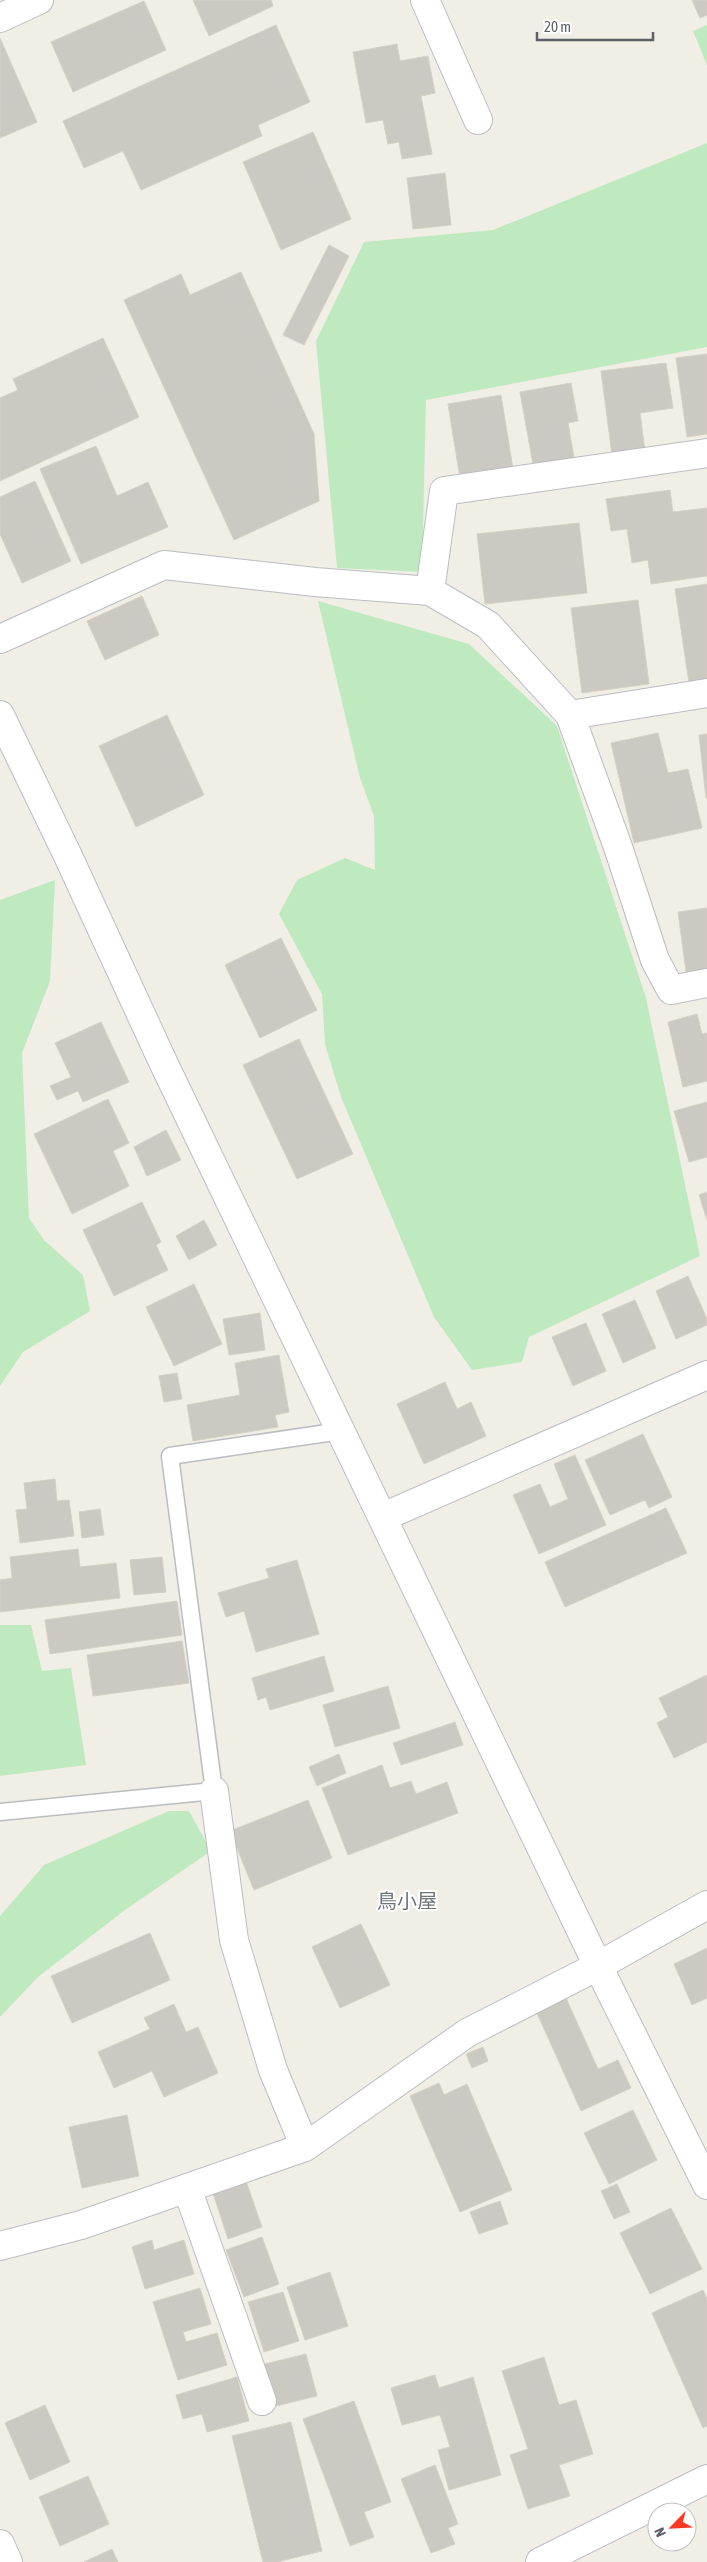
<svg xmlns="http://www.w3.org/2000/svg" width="707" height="2562" font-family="'Asap Condensed','Noto Sans JP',sans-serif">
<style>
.green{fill:#bfeac0}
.building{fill:#ccc8c2;stroke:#d6d1c2}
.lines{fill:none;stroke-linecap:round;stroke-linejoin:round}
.lane-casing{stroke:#babdc2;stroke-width:19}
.street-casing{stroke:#babdc2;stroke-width:30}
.secondary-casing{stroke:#babec4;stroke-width:30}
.lane{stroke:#fff;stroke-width:16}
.street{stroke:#fff;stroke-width:28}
.secondary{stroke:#fff;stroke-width:28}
.labels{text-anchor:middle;stroke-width:4;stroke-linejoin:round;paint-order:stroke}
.quarter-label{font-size:20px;fill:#6d7379;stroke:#fff}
</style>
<rect width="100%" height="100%" fill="#f1eee5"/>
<path class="green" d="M707 25V65L693 31Z
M707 143V347L426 400 422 572 337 568 316 341 364 242 493 230Z
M318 601 469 644 557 726 646 998 700 1256 529 1337 522 1362 472 1370 434 1317 341 1097 325 1044 322 994 279 914 297 880 345 858 375 870 374 816 360 778Z
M55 880 50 981 22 1053 29 1218 44 1240 83 1275 90 1311 23 1352 0 1386V900Z
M0 1625H31L42 1671 71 1668 86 1765 0 1776Z
M169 1811H189L211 1851 125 1910 38 1977 0 2017V1916L44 1865Z"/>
<path class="building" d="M193 0H271L273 6 209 36Z
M692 0H707V15L700 18Z
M144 1 166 50 73 92 51 42Z
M276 25 310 102 258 125 262 136 141 190 123 151 84 168 63 121Z
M0 38 37 122 0 138Z
M397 44 400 61 428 56 435 93 421 96 432 154 402 159 399 142 388 144 383 120 366 123 353 52Z
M313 132 351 219 281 250 243 162Z
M445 173 451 225 413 229 407 178Z
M329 245 349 256 304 345 283 335Z
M241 272 314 434 319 501 234 540 124 300 181 274 190 295Z
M103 338 139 417 0 481V398L18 390 13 379Z
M707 354V434L687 437 676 358Z
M666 363 673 408 640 413 645 451 612 455 601 371Z
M571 383 578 421 568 423 575 463 534 470 520 392Z
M501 395 513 469 460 478 448 404Z
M96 446 117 496 148 482 168 527 81 564 40 469Z
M35 481 71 561 22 583 0 534V497Z
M670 490 673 512 707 508V576L651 584 648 560 632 563 627 529 611 531 606 499Z
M579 523 587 593 485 604 477 534Z
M707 584V680L689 683 675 589Z
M142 596 159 635 105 660 87 621Z
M638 600 649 684 582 693 571 608Z
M167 715 204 795 136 827 99 746Z
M658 733 668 773 688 769 702 828 634 843 611 743Z
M707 734V798H706L699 735Z
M707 908V969L686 972 678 912Z
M281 938 317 1010 260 1038 225 965Z
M697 1014 702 1034 707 1033V1081L683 1087 668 1022Z
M101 1022 129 1082 83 1102 78 1091 57 1100 50 1086 71 1077 55 1043Z
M299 1039 353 1154 297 1179 243 1065Z
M108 1099 129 1143 113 1151 129 1186 72 1214 34 1134Z
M707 1102V1157L689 1162 674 1111Z
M166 1130 181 1160 147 1176 134 1147Z
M707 1192V1220L699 1195Z
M142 1202 161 1242 156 1245 168 1270 114 1296 83 1230Z
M204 1220 217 1245 189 1260 176 1236Z
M688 1276 707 1319V1325L676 1339 656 1291Z
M194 1284 222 1344 174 1366 146 1307Z
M635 1300 656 1348 623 1363 602 1314Z
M260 1313 265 1350 229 1355 223 1319Z
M586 1323 606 1371 573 1386 552 1337Z
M279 1355 289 1412 275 1415 278 1427 193 1441 187 1405 240 1395 235 1363Z
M177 1373 182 1399 164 1402 159 1376Z
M445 1382 457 1409 471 1402 486 1436 424 1464 397 1404Z
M643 1434 672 1497 649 1508 645 1500 610 1515 585 1460Z
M575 1455 606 1525 539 1554 513 1495 540 1484 550 1507 568 1499 554 1464Z
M55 1479 57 1501 69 1500 74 1536 20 1543 16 1510 27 1509 24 1483Z
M666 1508 687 1553 565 1607 545 1562Z
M100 1509 104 1535 82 1538 79 1512Z
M78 1549 80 1567 116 1563 120 1598 0 1612V1580L12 1578 10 1557Z
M162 1557 166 1592 134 1595 130 1560Z
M297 1560 319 1634 256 1652 244 1611 226 1617 218 1593 269 1578 266 1569Z
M177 1601 182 1635 50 1654 45 1620Z
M182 1641 189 1683 93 1696 87 1655Z
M324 1656 334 1691 270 1710 266 1697 258 1700 252 1678Z
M707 1675V1742L674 1758 657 1723 668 1717 659 1698Z
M388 1686 400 1728 335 1747 323 1705Z
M455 1722 463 1745 401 1765 393 1743Z
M339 1754 346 1773 317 1786 309 1767Z
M382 1765 390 1788 411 1781 416 1794 447 1782 458 1813 348 1855 322 1788Z
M308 1800 332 1858 254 1890 230 1831Z
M361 1924 390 1985 340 2008 312 1947Z
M150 1933 170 1980 72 2023 51 1976Z
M707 1948V1998L692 2005 674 1964Z
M566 1998 598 2069 618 2060 631 2088 581 2111 536 2011Z
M174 2004 186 2032 198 2027 218 2073 164 2097 152 2071 114 2088 98 2052 150 2029 144 2018Z
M483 2047 488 2061 472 2068 466 2054Z
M439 2083 444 2095 467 2084 512 2190 460 2212 410 2096Z
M633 2110 657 2160 609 2184 584 2133Z
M127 2115 139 2176 82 2188 69 2127Z
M246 2181 262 2227 228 2239 213 2193Z
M617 2184 630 2212 614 2219 601 2191Z
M500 2201 508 2224 479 2234 470 2212Z
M671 2208 702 2269 650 2294 620 2233Z
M262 2237 279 2284 244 2297 226 2250Z
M152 2240 154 2250 184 2240 194 2274 145 2289 132 2247Z
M330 2272 348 2326 305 2340 287 2287Z
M200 2288 211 2324 183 2332 186 2342 217 2333 227 2365 178 2380 153 2302Z
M703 2290 707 2299V2426L703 2428 652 2313Z
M283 2292 299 2341 264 2352 248 2302Z
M306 2354 317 2396 276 2406 265 2364Z
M544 2357 559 2405 576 2400 593 2454 559 2465 570 2496 528 2509 510 2455 528 2449 502 2371Z
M435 2375 439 2388 473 2377 501 2475 449 2490 438 2450 450 2447 440 2415 402 2425 391 2388Z
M237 2377 249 2421 207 2432 202 2414 183 2419 176 2395Z
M354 2401 391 2502 364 2512 374 2537 350 2546 303 2419Z
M45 2405 70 2462 30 2480 5 2423Z
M291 2422 322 2551 277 2562H263L232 2436Z
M435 2465 458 2524 448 2528 455 2544 431 2553 401 2479Z
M88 2476 109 2524 60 2546 39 2497Z
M112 2549 118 2562H84Z"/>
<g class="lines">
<g class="lane-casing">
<path id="lane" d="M0 1812 214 1791 170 1456 341 1431"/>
</g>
<g class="street-casing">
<path id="street" d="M425 0 478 120
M0 18 39 0
M430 591 444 491 707 453
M0 639 164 565 315 582 430 591 488 625 570 715 618 847 655 960 671 990 707 983
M570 715 707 693
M383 1517 707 1375
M305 2147 467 2033 598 1966 707 1905
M187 2188 262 2401
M0 2246 81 2225 305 2147 273 2070 234 1940 214 1791
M0 2544 8 2562"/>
</g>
<g class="secondary-casing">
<path id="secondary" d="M0 715 68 856 163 1062 598 1966 707 2185
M540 2562 707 2479"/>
</g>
<use href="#lane" class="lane"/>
<use href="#street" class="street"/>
<use href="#secondary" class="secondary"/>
</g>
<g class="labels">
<g class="quarter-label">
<text x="407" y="1908">鳥小屋</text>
</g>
</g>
<g transform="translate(672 2527) rotate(246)"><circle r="24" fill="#ffffff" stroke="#bec0c2"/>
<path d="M0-4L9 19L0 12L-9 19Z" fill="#fb3821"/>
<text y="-8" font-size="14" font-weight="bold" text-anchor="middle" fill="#5d6167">N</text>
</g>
<path d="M537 32v8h116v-8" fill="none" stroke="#5d6167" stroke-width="2.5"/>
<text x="544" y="32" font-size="15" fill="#5d6167" stroke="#ffffff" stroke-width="4" paint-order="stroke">20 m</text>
</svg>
